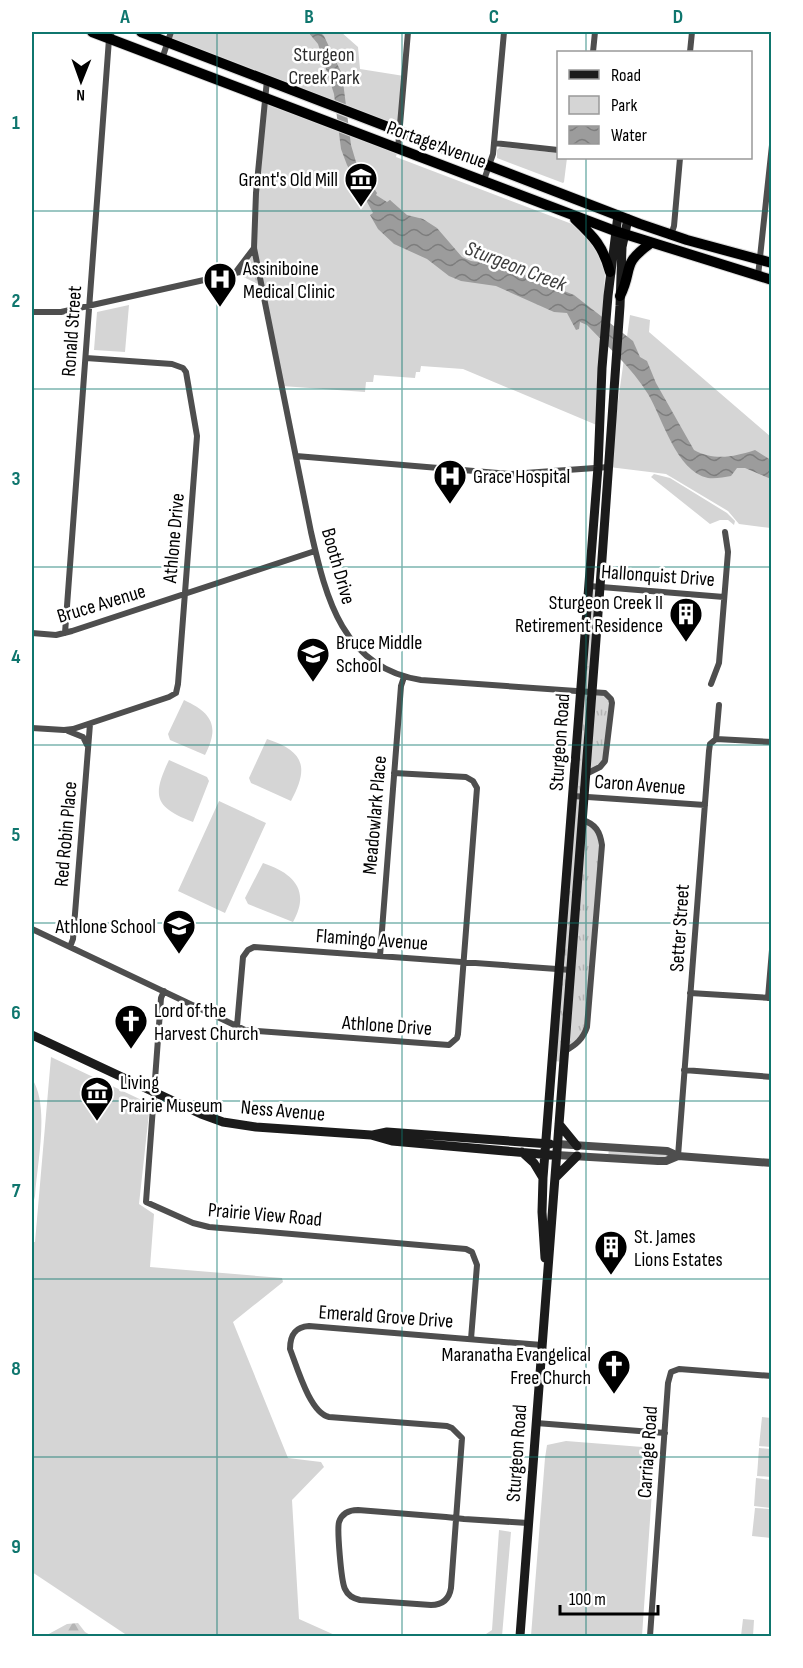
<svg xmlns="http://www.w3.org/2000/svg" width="803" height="1668" font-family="'Sofia Sans Condensed',sans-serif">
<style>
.grass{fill:url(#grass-tufts)}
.forest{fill:url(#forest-firs)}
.park{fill:#d5d5d5}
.water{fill:url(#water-waves)}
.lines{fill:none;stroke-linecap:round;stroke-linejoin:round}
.trunk-casing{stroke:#dbdbdb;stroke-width:12}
.minor{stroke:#4e4e4e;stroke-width:6}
.tertiary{stroke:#4e4e4e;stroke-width:8}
.secondary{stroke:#1b1b1b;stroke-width:9}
.trunk{stroke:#000;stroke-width:10}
.grid{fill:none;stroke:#0f766e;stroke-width:1.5;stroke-opacity:0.55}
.labels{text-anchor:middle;stroke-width:5;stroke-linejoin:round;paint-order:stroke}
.park-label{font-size:20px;fill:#2c2c2c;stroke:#fff}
.street-label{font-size:20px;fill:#000;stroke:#fff}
.poi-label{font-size:20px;fill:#000;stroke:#fff;text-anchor:start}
.water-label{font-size:21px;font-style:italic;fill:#3d3d3d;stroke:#fff}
.neatline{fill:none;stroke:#0f766e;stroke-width:2}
.grid-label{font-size:20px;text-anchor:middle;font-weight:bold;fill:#0f766e}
</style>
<defs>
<pattern id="grass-tufts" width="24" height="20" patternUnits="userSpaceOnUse" patternTransform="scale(1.5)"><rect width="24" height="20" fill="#d5d5d5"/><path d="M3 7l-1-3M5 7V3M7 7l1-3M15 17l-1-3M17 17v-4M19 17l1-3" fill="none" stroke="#b5b5b5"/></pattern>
<pattern id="forest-firs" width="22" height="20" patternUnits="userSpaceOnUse" patternTransform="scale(1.5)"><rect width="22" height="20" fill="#d5d5d5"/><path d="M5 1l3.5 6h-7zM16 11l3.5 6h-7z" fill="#b5b5b5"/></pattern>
<pattern id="water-waves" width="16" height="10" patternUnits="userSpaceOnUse" patternTransform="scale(1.5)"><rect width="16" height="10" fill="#9c9c9c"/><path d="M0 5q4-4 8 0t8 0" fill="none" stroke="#7d7d7d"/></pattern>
</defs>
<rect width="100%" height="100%" fill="#fff"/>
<path class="grass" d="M254 248 262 286 235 273Z
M589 586 600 587 592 691 611 699 605 761 586 774 583 819 601 833 584 1036 565 1051 564 1062 553 1061Z
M609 1148 667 1151 678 1156 666 1161 608 1158Z"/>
<path class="forest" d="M78 1623 85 1632 92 1636H45L67 1624Z"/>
<path class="park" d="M171 32H341L358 47 360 69 404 76 399 130 168 42Z
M265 97 398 148 396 157 572 224 582 230 601 250 605 272 599 426 463 369 421 366 420 372H416L415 378 374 375 373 382H366L365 392 282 386 254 248Z
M500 147 558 153V158H567L564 182 563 183 497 158V150Z
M129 305 125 352 94 350 97 312Z
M630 315 650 320 649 332 771 437V528L739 524 728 511 666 474 609 467Z
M654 474 670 478 727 513 735 521 734 525 728 520H720L710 524 651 477Z
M184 700C212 713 220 726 205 755L170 740 168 734Z
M267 739C303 751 310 766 291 801L251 783 249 778Z
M169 760 207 777 209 781 193 822C154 807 152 796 169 760Z
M219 801 266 823 225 913 178 891Z
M263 863C293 873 311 890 293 922L248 904 245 898Z
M51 1057 150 1104 139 1204 154 1214 150 1267 282 1278 283 1282 233 1322 288 1458 321 1462 324 1467 292 1500 299 1619 337 1636H128L32 1572V1242H35Z
M32 1079C50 1105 37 1164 35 1196L32 1208V1141L34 1107 32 1097V1099Z
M762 1417 771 1418V1447L759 1446Z
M566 1441 655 1448 642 1636H531L545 1458 547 1445Z
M759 1448 771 1449V1477L757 1476Z
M756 1478 771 1480V1508L754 1506Z
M755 1508 771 1509V1538L752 1536Z
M499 1530 511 1532 502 1636H483L492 1630Z
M743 1619 754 1620 753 1636H741Z"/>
<path class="water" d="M308 32H320L324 36 342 74 351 145 356 162 377 193 376 195 387 202 390 200 407 215 423 219 437 228 462 257 471 261 504 266 574 295 633 341 640 357 647 361 656 383 694 450C714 461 734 457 755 450L771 460V479L745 468H737L731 476C724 477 716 479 708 478 676 471 663 419 648 394 632 368 608 347 587 325L580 322 579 329 576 330 567 313 554 312 496 286 461 281 449 276 427 259 394 244 378 229 370 215 373 213 347 165 341 149 334 94 318 44Z"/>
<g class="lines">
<g class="trunk-casing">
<path id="trunk" d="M92 32 615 231 772 280
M141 32 640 224 687 240 772 263
M575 219C594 237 603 246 610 272
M620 296C634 268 620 265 651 243"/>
</g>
<path class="minor" d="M593 52 595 32
M690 52 692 32
M162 59 171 32
M267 80 256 193 254 248 311 532C326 598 343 668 421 680L605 693 611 699 612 703 605 761 600 767 586 774
M494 143 558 150
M398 148 408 32
M484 180 493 154 504 32
M671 235 674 226 680 158
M235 273 254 248
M758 276 772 145
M32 312H61L258 268
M296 456 511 474 609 467
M589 586 724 597
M32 633 56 635 72 631 315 551
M65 633 109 39 112 32
M711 684 719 663 728 552 725 532
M32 728 64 730 73 729 169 697 176 693 178 684 197 436 186 372 183 368 172 364 86 358
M68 731 83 737 87 745
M716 739 772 742
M573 796 705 805
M32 929 245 1030 449 1045 457 1038 458 1034 477 788 473 781 466 777 394 773
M70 947 73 939 90 724
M380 956 401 686 404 677
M164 991 161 998 146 1202 193 1223 209 1227 466 1249 472 1252 477 1265 471 1339
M690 993 772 998
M768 998 772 950
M237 1026 243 957 248 950 254 947 571 970
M565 1051C576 1045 583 1039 587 1027L602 845C600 832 596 824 582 820
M684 1070 772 1077
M678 1156 709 751 710 744 716 739 719 705
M536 1423 665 1433
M528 1523 464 1519 446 1517 358 1510C349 1510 342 1513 339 1522 337 1529 341 1581 345 1589 348 1596 353 1598 360 1600L431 1605C442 1605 449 1600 451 1588L462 1438 452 1428 447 1426 329 1417C310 1413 297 1367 290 1349 290 1335 295 1327 309 1326L542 1345
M650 1636 668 1383 671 1372 679 1369 772 1376"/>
<path class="tertiary" d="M557 1144 667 1151 678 1156 772 1163
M556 1155 658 1161H666L678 1156"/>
<path class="secondary" d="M32 1035 201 1114 223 1122 256 1127 371 1135 392 1141 551 1155
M559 1124 577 1146
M373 1135 387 1132 550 1144
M522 1152 534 1163 543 1178
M556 1177 577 1156
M545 1258 542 1212 543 1178 598 467 602 368 608 296 618 215
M520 1636 600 587 620 306 622 247 628 219"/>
<use href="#trunk" class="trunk"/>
</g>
<path class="grid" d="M217 32V1636M402 32V1636M586 32V52M586 158V1636M32 211H772M32 389H772M32 567H772M32 745H772M32 923H772M32 1101H772M32 1279H772M32 1457H772"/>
<defs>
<g id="museum-pin" transform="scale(1.725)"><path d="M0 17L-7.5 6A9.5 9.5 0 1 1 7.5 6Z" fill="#000" stroke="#fff"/><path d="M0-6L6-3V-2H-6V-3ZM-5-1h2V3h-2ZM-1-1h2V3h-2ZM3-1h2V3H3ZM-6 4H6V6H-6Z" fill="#fff"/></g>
<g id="hospital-pin" transform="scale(1.725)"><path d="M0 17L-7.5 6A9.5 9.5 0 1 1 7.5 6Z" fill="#000" stroke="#fff"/><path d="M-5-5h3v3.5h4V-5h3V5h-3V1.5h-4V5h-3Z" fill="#fff"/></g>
<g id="building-pin" transform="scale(1.725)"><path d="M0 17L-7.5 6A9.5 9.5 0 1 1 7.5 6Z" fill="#000" stroke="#fff"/><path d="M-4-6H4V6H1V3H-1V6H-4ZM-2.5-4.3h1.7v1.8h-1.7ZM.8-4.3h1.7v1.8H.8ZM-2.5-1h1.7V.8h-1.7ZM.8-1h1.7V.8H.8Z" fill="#fff"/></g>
<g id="school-pin" transform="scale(1.725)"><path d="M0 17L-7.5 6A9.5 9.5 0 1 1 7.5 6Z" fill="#000" stroke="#fff"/><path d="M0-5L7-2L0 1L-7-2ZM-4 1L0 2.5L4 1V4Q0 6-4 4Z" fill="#fff"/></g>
<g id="church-pin" transform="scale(1.725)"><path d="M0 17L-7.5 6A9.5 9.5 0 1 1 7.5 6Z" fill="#000" stroke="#fff"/><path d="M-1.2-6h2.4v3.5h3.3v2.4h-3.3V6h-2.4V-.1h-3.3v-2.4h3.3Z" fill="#fff"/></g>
</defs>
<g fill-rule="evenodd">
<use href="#museum-pin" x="361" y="179"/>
<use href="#hospital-pin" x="220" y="279"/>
<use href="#hospital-pin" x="450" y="476"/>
<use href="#building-pin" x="686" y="614"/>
<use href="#school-pin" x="313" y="654"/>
<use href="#school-pin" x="179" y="926"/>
<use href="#church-pin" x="131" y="1021"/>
<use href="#museum-pin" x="97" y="1093"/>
<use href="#building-pin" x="611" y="1247"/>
<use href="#church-pin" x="614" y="1366"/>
</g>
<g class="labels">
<g class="park-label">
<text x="324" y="61">Sturgeon<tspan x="324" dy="23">Creek Park</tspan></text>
</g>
<g class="street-label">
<text transform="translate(437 144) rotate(20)" y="7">Portage Avenue</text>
<text transform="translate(71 331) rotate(-86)" y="7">Ronald Street</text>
<text transform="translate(173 538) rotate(-85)" y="7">Athlone Drive</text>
<text transform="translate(339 566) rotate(74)" y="7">Booth Drive</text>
<text transform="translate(658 575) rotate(4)" y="7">Hallonquist Drive</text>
<text transform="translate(101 603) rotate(-17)" y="7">Bruce Avenue</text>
<text transform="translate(559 742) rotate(-86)" y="7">Sturgeon Road</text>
<text transform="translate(640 784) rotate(4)" y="7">Caron Avenue</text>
<text transform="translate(374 815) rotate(-85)" y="7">Meadowlark Place</text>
<text transform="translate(65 834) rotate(-85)" y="7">Red Robin Place</text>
<text transform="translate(679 928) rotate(-86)" y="7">Setter Street</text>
<text transform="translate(372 939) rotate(4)" y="7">Flamingo Avenue</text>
<text transform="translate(387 1025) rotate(4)" y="7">Athlone Drive</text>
<text transform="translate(283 1110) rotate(5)" y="7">Ness Avenue</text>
<text transform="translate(265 1214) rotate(5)" y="7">Prairie View Road</text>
<text transform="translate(386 1316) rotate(4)" y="7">Emerald Grove Drive</text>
<text transform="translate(647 1452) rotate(-86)" y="7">Carriage Road</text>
<text transform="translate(516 1453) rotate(-86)" y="7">Sturgeon Road</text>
</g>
<g class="poi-label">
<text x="338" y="186" text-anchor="end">Grant's Old Mill</text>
<text x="243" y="275">Assiniboine<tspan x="243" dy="23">Medical Clinic</tspan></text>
<text x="473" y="483">Grace Hospital</text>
<text x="663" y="609" text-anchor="end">Sturgeon Creek II<tspan x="663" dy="23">Retirement Residence</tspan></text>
<text x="336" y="649">Bruce Middle<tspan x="336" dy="23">School</tspan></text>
<text x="156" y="933" text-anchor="end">Athlone School</text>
<text x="154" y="1017">Lord of the<tspan x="154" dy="23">Harvest Church</tspan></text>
<text x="120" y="1089">Living<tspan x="120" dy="23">Prairie Museum</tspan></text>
<text x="634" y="1243">St. James<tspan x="634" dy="23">Lions Estates</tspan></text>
<text x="591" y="1361" text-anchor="end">Maranatha Evangelical<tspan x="591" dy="23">Free Church</tspan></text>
</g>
<g class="water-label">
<text transform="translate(516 266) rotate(21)" y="7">Sturgeon Creek</text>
</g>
</g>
<rect width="803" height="1668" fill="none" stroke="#ffffff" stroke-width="66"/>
<rect x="557" y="51" width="195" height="108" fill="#ffffff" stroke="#999999" stroke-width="1.5"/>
<rect x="569" y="70" width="30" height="9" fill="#1b1b1b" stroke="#999999" stroke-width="1.5"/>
<text x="611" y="81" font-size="18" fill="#000000">Road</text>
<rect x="569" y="96" width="30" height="18" fill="#d5d5d5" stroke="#999999" stroke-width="1.5"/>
<text x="611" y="111" font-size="18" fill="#000000">Park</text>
<rect x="569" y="126" width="30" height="18" fill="url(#water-waves)" stroke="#999999" stroke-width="1.5"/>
<text x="611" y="141" font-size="18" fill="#000000">Water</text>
<g transform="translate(81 81) rotate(181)" stroke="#ffffff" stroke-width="4.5" paint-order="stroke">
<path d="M0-4.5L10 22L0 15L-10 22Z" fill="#000000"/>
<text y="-9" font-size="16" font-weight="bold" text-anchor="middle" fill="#000000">N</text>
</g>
<path d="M560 1605v9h98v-9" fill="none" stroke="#000000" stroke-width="3"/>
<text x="569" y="1605" font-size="18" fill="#000000" stroke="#ffffff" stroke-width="4.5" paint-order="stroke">100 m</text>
<rect x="33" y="33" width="737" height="1602" class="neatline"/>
<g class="grid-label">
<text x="125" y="23">A</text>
<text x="309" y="23">B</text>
<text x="494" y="23">C</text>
<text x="678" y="23">D</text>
<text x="16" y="129">1</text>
<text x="16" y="307">2</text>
<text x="16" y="485">3</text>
<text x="16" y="663">4</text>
<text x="16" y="841">5</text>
<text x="16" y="1019">6</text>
<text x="16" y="1197">7</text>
<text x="16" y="1375">8</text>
<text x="16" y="1553">9</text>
</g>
</svg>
